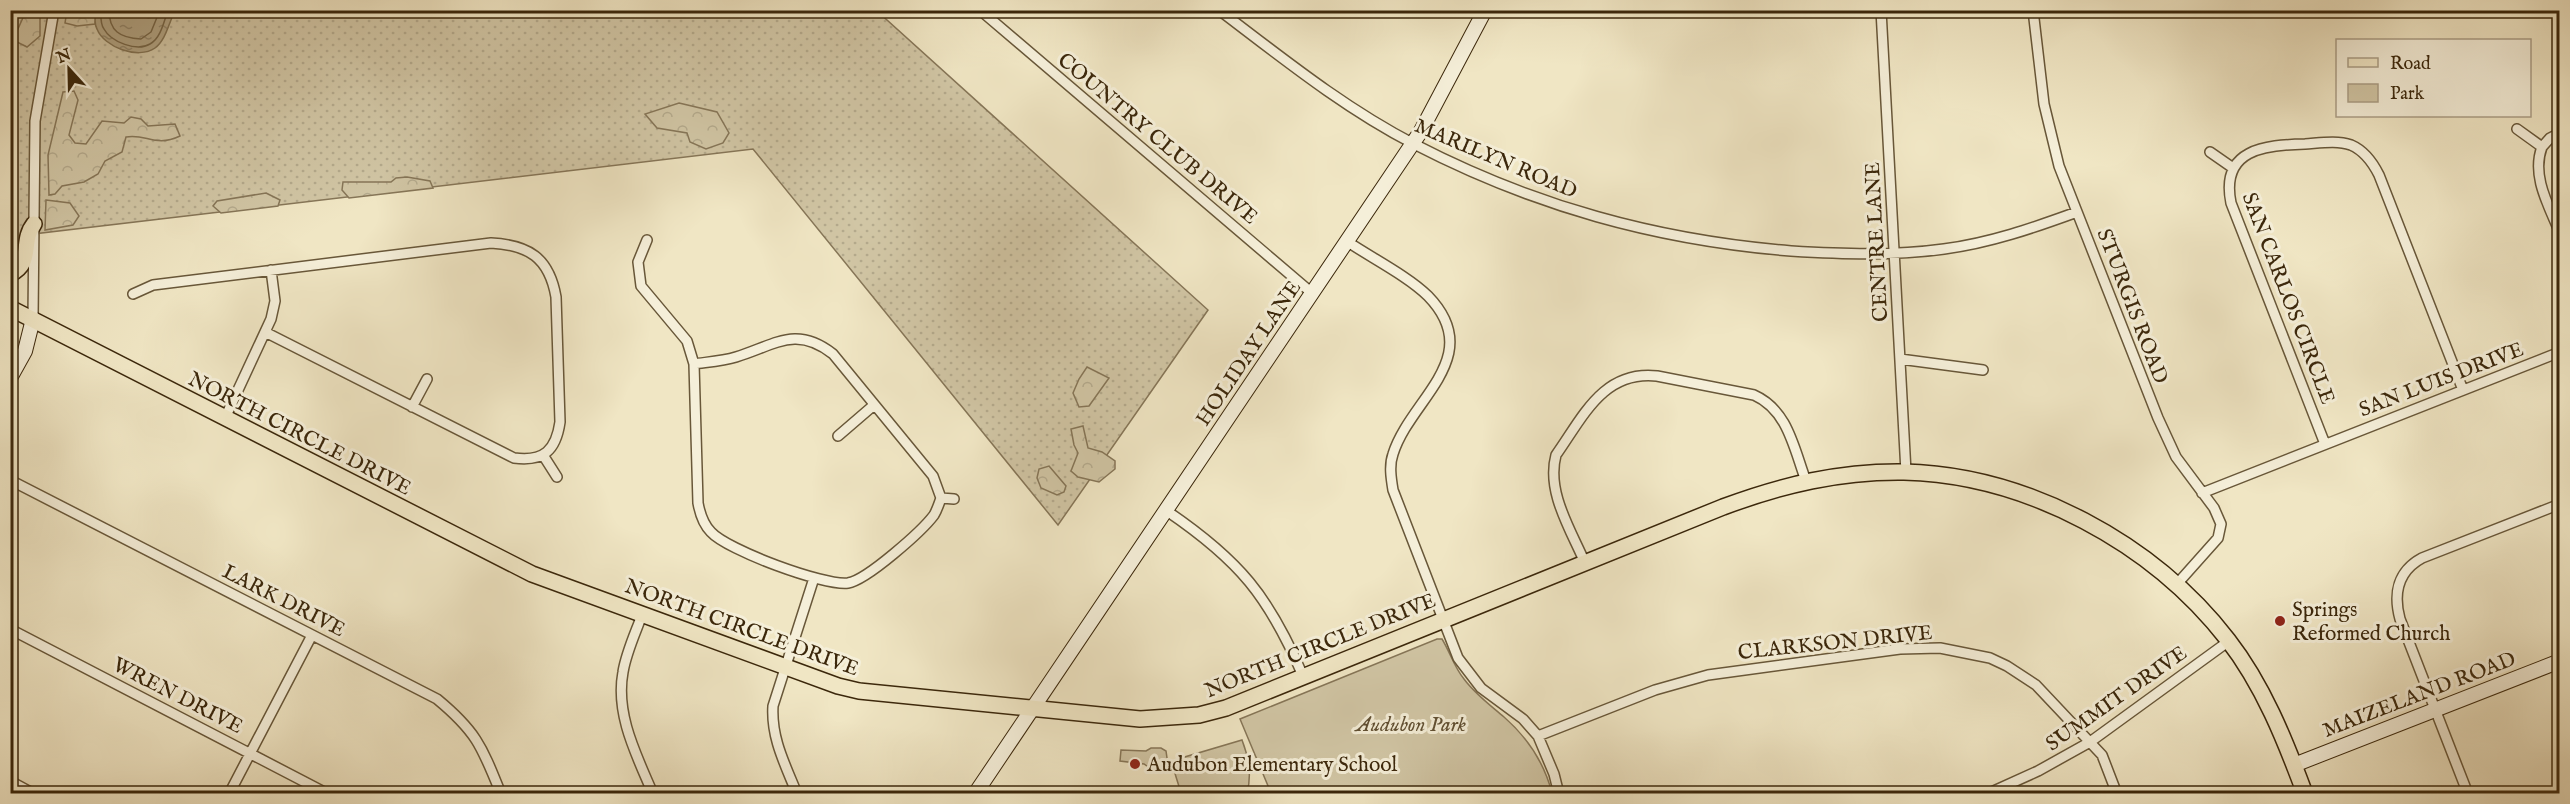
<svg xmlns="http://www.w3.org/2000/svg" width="2570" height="804" font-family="'IM FELL English',serif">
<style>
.grass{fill:url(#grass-dots);stroke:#867658;stroke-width:1.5}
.forest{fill:url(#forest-crowns);stroke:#867658;stroke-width:1.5}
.park{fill:#d1c6a5;stroke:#867658;stroke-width:1.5}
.water{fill:url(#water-ripples);stroke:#827354;stroke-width:1.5}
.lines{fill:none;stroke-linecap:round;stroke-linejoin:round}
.shore{stroke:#766648;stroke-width:1.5}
.street-casing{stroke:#685739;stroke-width:12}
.secondary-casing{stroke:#3b270b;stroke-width:16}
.primary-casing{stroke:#3b270b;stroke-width:18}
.street{stroke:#f5efd9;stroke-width:9}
.secondary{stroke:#f5efd9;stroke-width:14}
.primary{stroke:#f0e6c4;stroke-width:15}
.poi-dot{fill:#8f2418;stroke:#f5efd9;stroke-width:2}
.labels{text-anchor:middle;stroke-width:6;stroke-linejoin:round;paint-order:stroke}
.street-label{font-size:21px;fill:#3b270b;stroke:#f5efd9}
.poi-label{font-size:21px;fill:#3b270b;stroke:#f5efd9;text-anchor:start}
.park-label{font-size:21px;font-style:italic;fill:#604f32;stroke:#f5efd9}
</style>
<defs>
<pattern id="grass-dots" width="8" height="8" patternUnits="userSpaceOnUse" patternTransform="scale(1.5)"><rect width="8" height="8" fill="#d1c6a5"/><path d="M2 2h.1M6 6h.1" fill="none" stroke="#b4aa8d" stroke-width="1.8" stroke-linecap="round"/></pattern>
<pattern id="forest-crowns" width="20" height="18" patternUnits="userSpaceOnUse" patternTransform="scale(1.5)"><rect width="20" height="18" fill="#d1c6a5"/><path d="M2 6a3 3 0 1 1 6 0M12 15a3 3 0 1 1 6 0" fill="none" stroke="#b4aa8d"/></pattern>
<pattern id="water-ripples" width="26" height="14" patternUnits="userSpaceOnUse" patternTransform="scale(1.5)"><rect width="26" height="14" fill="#b2a585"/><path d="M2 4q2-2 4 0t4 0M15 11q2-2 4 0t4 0" fill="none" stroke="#92866b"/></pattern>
</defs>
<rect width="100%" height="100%" fill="#f0e6c4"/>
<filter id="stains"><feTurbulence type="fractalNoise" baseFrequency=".00333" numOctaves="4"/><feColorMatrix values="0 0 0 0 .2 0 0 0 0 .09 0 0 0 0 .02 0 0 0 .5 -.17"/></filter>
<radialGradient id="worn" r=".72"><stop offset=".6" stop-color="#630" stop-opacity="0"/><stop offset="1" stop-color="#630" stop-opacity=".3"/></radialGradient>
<path class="grass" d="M10 11H877L1208 310 1058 525 753 149 25 235 23 254 11 258Z"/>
<path class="forest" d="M26 11H40V36L27 47 13 40Z
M67 11H96L95 24 77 26 65 23Z
M74 91 78 100 69 135 75 143 86 144 102 121 124 123 131 117 141 119 148 126 175 124 180 136C155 148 146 133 126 137L122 152 105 161 98 174 84 182 62 186 55 194 49 195 48 155 63 92Z
M679 103 717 112 729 133 723 143 706 149 690 142 687 133 657 128 645 114Z
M407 177 430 181 433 188 349 198 342 190 343 182H391L396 178Z
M266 193 280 200 278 206 221 213 213 206 217 201Z
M46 200 70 203 79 216 73 225 45 230Z
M1087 367 1109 378 1089 406 1079 407 1073 393 1079 379Z
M1083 426 1088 448 1102 452 1115 461V469L1099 482 1078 477 1071 471 1078 453 1074 445 1071 429Z
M1049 466 1066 486 1064 492 1057 495 1041 488 1037 478 1039 469Z"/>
<path class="park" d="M1437 639H1442C1450 652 1454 667 1464 679 1475 694 1490 705 1504 717 1528 738 1544 762 1552 793H1271L1240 719Z
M1242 740C1249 758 1252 775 1247 793H1181L1173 767 1178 759Z
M1151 748H1161L1166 751 1168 765 1164 767 1147 766 1144 764 1120 761 1121 750 1146 751Z"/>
<path class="water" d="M96 10H175V11C169 22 166 40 155 48 138 60 104 47 97 29 94 24 95 16 96 10Z"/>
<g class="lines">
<path class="shore" d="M101 10C101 17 100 24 104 29 111 42 137 52 150 44 161 38 164 21 168 10
M109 10C109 31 120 38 141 39L151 32 160 10"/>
<g class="street-casing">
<path id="street" d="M980 10 1313 294
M1219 10C1281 57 1344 108 1414 144 1534 206 1656 240 1791 251 1841 254 1894 256 1944 249 1990 243 2033 228 2077 212
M1881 10 1906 472
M2033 10 2044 104 2059 166 2158 418 2176 457 2214 508 2221 524 2218 538 2177 584
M2517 129 2542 147C2531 176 2549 206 2560 233
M2542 147 2550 138 2560 133
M2210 152 2233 168
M647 240 638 262 641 286 687 341 694 364 698 503C700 514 703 524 711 532 727 550 824 586 848 583 867 580 922 531 934 515 937 510 939 504 941 498L933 476 833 354C796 325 775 345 736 357 723 361 708 362 694 364
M1348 242C1372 258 1409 277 1428 296 1487 357 1410 399 1393 454 1389 465 1391 478 1393 490L1458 658 1481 688 1523 719 1538 736 1554 774 1559 794
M133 294 153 285 491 243C528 245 549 257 556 297L560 422C556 450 544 462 514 458L267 333
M33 319 35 121 54 10
M1900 359 1983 370
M412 407 427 379
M225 418 271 319 275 301 271 270
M838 436 874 405
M2325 444 2231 203C2220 149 2265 145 2305 144 2320 143 2337 140 2351 145 2365 151 2373 163 2379 175L2463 390
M543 455 557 477
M10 480 437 699C477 732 482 747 501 794
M2202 493 2560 352
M941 498 954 499
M1167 511C1239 560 1269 596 1303 676
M1585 563C1571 530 1546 492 1556 455 1583 417 1603 370 1657 376L1754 395C1788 410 1794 449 1806 481
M642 615C635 634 626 653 623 672 615 715 637 756 653 794
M10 629 328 794
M1538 736 1655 690 1708 675 1900 649 1940 648 1990 658 2007 666 2036 685 2102 755 2117 794
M10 781 34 794
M229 794 312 635
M797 794C785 764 771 738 773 706L814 578
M1987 794 2038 771 2090 742 2229 641
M2468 794 2400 619C2393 593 2398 571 2422 558L2560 504"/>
</g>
<g class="secondary-casing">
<path id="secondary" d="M10 378 25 351 33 319
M2294 765 2560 661
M975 794 1421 131 1485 10"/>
</g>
<g class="primary-casing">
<path id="primary" d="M10 274C34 263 20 241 34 224
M10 308 532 574 838 686 859 691 1140 719 1199 715 1226 708 1723 507C1782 485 1840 471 1904 472 2027 475 2153 543 2228 640 2263 685 2285 740 2305 794"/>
</g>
<use href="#street" class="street"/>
<use href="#secondary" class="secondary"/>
<use href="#primary" class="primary"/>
</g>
<g class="poi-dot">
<circle cx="2280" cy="621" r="6"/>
<circle cx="1135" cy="764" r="6"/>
</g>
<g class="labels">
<g class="street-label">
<text transform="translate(1158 138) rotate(40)" y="7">COUNTRY CLUB DRIVE</text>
<text transform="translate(1496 158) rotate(23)" y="7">MARILYN ROAD</text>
<text transform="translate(1876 242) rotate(-93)" y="7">CENTRE LANE</text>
<text transform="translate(2289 298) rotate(69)" y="7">SAN CARLOS CIRCLE</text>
<text transform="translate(2133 306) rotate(69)" y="7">STURGIS ROAD</text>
<text transform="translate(1248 353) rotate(-56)" y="7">HOLIDAY LANE</text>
<text transform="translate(2441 379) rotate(-21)" y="7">SAN LUIS DRIVE</text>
<text transform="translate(300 433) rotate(27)" y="7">NORTH CIRCLE DRIVE</text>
<text transform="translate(284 600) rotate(27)" y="7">LARK DRIVE</text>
<text transform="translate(742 627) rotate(20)" y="7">NORTH CIRCLE DRIVE</text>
<text transform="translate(1835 642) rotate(-6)" y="7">CLARKSON DRIVE</text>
<text transform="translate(1320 645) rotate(-22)" y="7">NORTH CIRCLE DRIVE</text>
<text transform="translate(2419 694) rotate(-21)" y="7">MAIZELAND ROAD</text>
<text transform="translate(178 695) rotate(27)" y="7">WREN DRIVE</text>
<text transform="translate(2116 698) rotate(-35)" y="7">SUMMIT DRIVE</text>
</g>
<g class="poi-label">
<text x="2292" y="616">Springs<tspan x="2292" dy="24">Reformed Church</tspan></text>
<text x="1147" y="771">Audubon Elementary School</text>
</g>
<g class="park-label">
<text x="1411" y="731">Audubon Park</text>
</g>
</g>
<rect width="2570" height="804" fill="none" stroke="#f0e6c4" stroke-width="36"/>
<rect x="12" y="12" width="2546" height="780" fill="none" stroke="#3b270b" stroke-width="3"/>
<rect x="18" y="18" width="2534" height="768" fill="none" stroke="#3b270b" stroke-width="1.5"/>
<rect x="2336" y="39" width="195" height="78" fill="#f5efd9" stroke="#ab9f87" stroke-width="1.5"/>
<rect x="2348" y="58" width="30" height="9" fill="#f0e6c4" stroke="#ab9f87" stroke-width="1.5"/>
<text x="2390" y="69" font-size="18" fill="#3b270b">Road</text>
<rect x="2348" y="84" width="30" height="18" fill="#d1c6a5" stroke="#ab9f87" stroke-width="1.5"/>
<text x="2390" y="99" font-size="18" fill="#3b270b">Park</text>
<g transform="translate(69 69) rotate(338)" stroke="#f5efd9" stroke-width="4.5" paint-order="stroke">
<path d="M0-4.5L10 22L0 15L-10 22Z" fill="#3b270b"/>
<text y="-9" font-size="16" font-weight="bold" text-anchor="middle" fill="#3b270b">N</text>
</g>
<rect width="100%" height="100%" filter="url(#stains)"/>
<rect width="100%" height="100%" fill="url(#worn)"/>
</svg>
